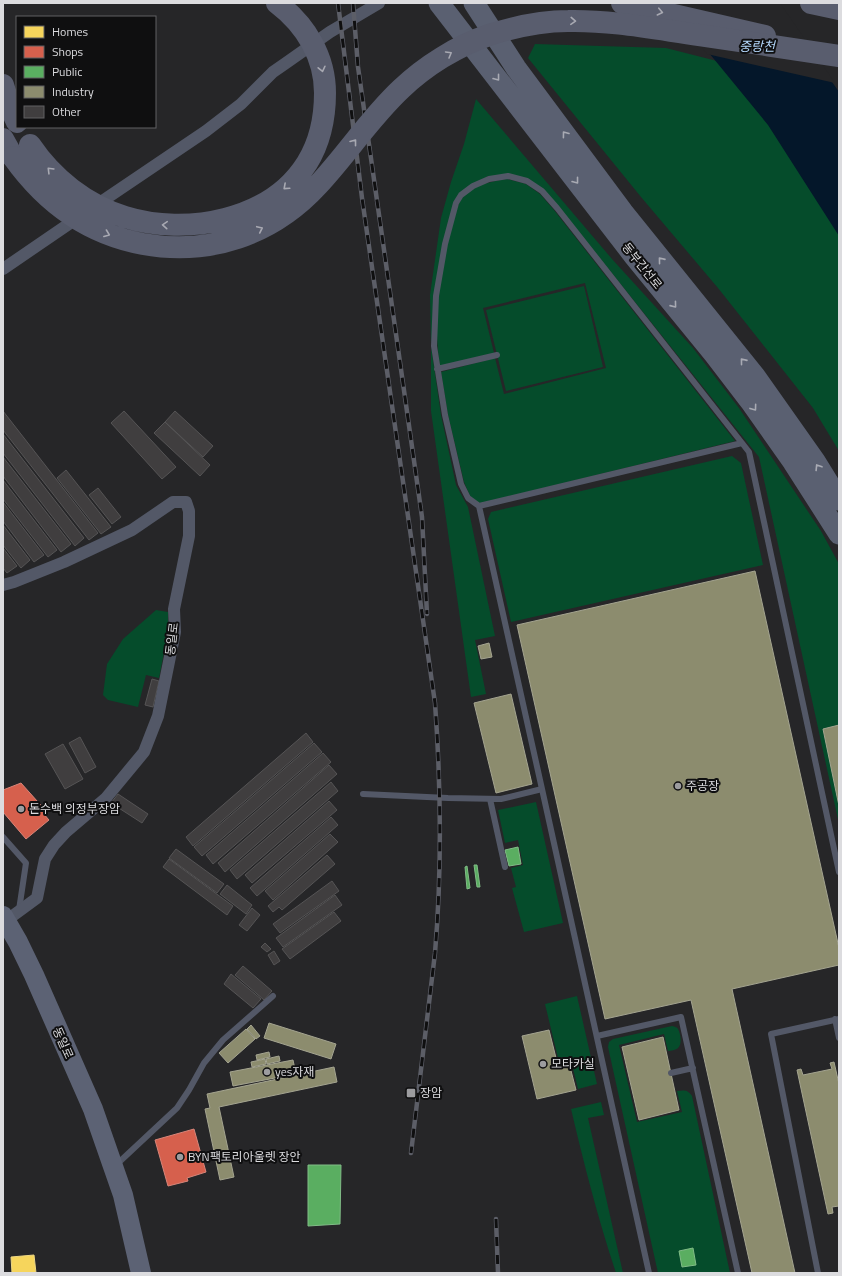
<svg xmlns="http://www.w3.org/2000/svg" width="842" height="1276" font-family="'Titillium Web','Noto Sans KR',sans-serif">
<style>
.green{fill:#054c2b}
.water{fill:#04172a}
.pier{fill:#262628}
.homes{fill:#f6d55c;stroke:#eed783}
.shops{fill:#d6604d;stroke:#d88579}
.public{fill:#5aae61;stroke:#81bc87}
.industry{fill:#8c8c6e;stroke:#a4a490}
.building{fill:#403e3f;stroke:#555455}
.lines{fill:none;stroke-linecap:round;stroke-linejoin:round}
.service{stroke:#535867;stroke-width:6}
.minor{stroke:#535867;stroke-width:12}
.primary{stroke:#5c6274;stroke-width:20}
.trunk{stroke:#5a6071;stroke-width:21}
.motorway{stroke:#595d6e;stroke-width:22}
.rail-casing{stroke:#5c5e67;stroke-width:4.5}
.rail{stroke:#0f0f10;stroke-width:3;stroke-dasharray:9;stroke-linecap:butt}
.motorway-bridge{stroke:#595d6e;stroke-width:22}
.oneway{stroke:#a8a9b2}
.oneway2{stroke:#a8aab3}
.poi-dot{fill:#9c9c9f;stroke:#0f0f10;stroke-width:1.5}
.labels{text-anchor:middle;stroke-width:4;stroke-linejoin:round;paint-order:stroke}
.street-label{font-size:12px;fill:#dcdcdf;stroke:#0f0f10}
.poi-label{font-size:12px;fill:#dcdcdf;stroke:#0f0f10;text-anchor:start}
.water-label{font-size:13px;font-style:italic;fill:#b2d6fa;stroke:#0f0f10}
</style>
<rect width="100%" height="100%" fill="#262628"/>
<path class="green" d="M535 44 666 48 839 92V451L813 408 718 288 641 197 528 58Z
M476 99 612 259 693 348 739 408 821 531 839 564V824L759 457 559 207 528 179 488 176 454 202 431 344 430 295 441 218 451 182 464 144Z
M507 179 526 184 540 194 554 210 735 441 479 504 470 496 464 482 448 415 441 372 495 358 504 394 606 368 585 283 483 308 494 353 440 366C432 318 440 268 453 223 456 214 457 204 463 197 473 185 493 181 507 179Z
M584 286 603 367 506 391 486 310Z
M431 346 441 415 456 485 468 507 495 636 475 640 486 694 471 697 431 411Z
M732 456 741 463 763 565 511 622 488 519 491 512Z
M156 610 168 612V632L159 678 146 675 138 707 108 700 103 695 107 664 123 639Z
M536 802 563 923 524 932 512 888 516 887 511 868 523 865 518 840 505 843 498 810Z
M577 996 597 1084 578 1089 571 1060 559 1062 545 1004Z
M672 1026C675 1027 677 1027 678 1029 681 1034 682 1045 678 1048 676 1050 671 1051 668 1051L664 1034 619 1045 637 1122 682 1112 677 1091C685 1090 688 1090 692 1096L730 1273H658L608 1047 609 1042 613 1039Z
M601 1102 604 1115 588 1118 623 1273H616C598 1219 584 1164 571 1109Z"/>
<path class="water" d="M668 3H777L839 92V236L768 125Z"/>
<path class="pier" d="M666 3H780L835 83 707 54Z"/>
<path class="homes" d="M34 1255 36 1273H12L11 1257Z"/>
<path class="shops" d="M21 783 46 811 43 813 49 820 26 839 3 812V790Z
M194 1129 206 1172 187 1178 188 1181 168 1186 155 1140Z"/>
<path class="public" d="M518 847 521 864 509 866 505 850Z
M474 865H477L480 887H477Z
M467 866 470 888 467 889 465 867Z
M308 1165H341L340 1224 308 1226Z
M693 1248 696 1265 682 1267 679 1251Z"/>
<path class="industry" d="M755 571 839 948V965L732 989 795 1273H752L691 1000 605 1019 517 625Z
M489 643 492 657 481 659 478 646Z
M511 694 532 784 496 793 474 703Z
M839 725V806L823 729Z
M269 1023 336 1044 331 1059 264 1038Z
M251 1025 260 1036 256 1039 247 1029Z
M246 1029 255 1039 228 1063 219 1053Z
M549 1030 558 1066 569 1063 576 1090 537 1099 522 1036Z
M663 1037 679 1110 639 1120 622 1047Z
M269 1052 270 1057 257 1060 256 1055Z
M279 1056 280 1061 267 1064 266 1059Z
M265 1059 266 1064 252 1067 251 1062Z
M293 1060 296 1074 233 1086 230 1072Z
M834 1062 839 1084V1206L832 1207 833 1213 828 1214 797 1070 801 1069 803 1075 832 1069 830 1063Z
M334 1067 337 1082 219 1107 234 1177 220 1180 205 1109 210 1108 207 1094Z"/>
<path class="building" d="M3 411 98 533 89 540 3 430Z
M124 411 176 467 162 479 111 423Z
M175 411 213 446 203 457 165 422Z
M165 422 210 465 200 476 154 433Z
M3 434 84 538 75 546 3 453Z
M3 457 71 544 61 552 3 476Z
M66 470 111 527 101 534 57 478Z
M3 480 57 550 48 557 3 499Z
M98 488 121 517 112 524 89 495Z
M3 502 44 555 34 562 3 521Z
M3 525 30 560 21 568 3 545Z
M3 548 17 566 7 573 3 568Z
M152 679 159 681 153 707 145 705Z
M306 733 313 742 193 846 186 837Z
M80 737 96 767 85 773 69 743Z
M314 743 322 752 202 856 194 847Z
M63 744 83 779 65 789 45 754Z
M323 753 331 762 213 864 206 855Z
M329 765 337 774 225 872 218 863Z
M331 782 338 791 237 879 230 870Z
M118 794 148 814 142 823 111 803Z
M329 801 337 810 252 883 245 875Z
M331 817 338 825 257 896 250 888Z
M330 834 338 842 273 900 265 891Z
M176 849 224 884 217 893 169 858Z
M327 855 335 864 282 910 279 907 273 912 268 906Z
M169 859 233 906 227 915 163 867Z
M332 881 339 891 280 933 273 924Z
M227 885 252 905 246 914 220 894Z
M335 895 342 905 283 947 276 938Z
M252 908 260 915 247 931 239 925Z
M334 912 341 921 290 959 282 949Z
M265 943 271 949 267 952 261 947Z
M274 951 280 961 274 965 268 955Z
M243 966 272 991 264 1000 235 975Z
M231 974 261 999 253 1008 224 984Z"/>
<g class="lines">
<path class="service" d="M437 369 497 355
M479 506 468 498 461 484 445 415 434 346 436 296 445 244 456 203 461 195 473 186 489 179 508 176 527 181 542 191 557 208 742 443
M542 789 649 1273
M363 794 448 798 501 799 542 789 479 506 742 443 749 452 839 872
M490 799 505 867
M3 837 26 863 19 910
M835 1019 839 1038
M597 1036 681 1017 738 1273
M671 1073 693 1068
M116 1165 177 1108 189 1090 204 1063 223 1040 273 996
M818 1273 771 1034 839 1019"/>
<path class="minor" d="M95 206 206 131 241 104 273 72 286 63 330 32 379 3
M3 269 79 217
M3 585 14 582 64 562 132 530 173 502H186L189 511V536L174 609 175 632 158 716 144 752 106 798 66 832 54 845 45 859 37 898 3 923"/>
<path class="primary" d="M3 916 18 942 34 975 93 1109 123 1195 141 1273"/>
<path class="trunk" d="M439 3 634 256 714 354 750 401 793 462 839 534
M474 3 516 68 623 212 755 376 815 461 839 500"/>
<path class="motorway" d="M622 3 765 36
M811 3 839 9
M3 85 10 107 17 122
M3 139 13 157"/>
<g class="rail-casing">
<path id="rail" d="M338 3 362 198 435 703C441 786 442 870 435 953L411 1153
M353 3 358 67 422 517 427 614
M496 1219 498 1273"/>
</g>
<use href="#rail" class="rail"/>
<path class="motorway-bridge" d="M30 145C53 179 86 205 125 217 186 236 271 221 307 163 320 142 325 118 325 93 325 57 306 25 277 3
M13 157C45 202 88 234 143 244 209 256 272 235 318 185 347 154 370 118 401 89 425 66 457 46 489 35 514 27 541 21 568 21 611 20 656 29 699 35 746 42 792 49 839 56"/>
</g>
<defs><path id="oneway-chevron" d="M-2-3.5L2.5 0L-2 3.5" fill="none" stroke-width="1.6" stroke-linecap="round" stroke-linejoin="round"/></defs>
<g class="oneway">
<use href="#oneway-chevron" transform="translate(660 12) rotate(13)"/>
<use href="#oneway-chevron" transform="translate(573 21) rotate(3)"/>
<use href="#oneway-chevron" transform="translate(449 54) rotate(-30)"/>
<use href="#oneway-chevron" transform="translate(322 69) rotate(77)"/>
<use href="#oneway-chevron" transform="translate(354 142) rotate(-52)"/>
<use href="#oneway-chevron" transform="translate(50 170) rotate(-135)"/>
<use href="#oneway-chevron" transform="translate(286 187) rotate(138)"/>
<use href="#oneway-chevron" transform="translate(165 225) rotate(-176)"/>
<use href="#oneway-chevron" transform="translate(260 229) rotate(-25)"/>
<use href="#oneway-chevron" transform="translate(107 234) rotate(21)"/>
</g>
<g class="oneway2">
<use href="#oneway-chevron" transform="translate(497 78) rotate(52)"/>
<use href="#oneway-chevron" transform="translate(565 134) rotate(-127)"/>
<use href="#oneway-chevron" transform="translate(576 181) rotate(52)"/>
<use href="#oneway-chevron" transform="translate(661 260) rotate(-129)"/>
<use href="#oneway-chevron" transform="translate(674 305) rotate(51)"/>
<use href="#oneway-chevron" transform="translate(743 361) rotate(-129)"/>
<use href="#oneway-chevron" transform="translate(754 408) rotate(54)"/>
<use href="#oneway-chevron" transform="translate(818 467) rotate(-122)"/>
</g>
<g class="poi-dot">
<circle cx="678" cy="786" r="4"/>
<circle cx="21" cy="809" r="4"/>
<circle cx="543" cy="1064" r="4"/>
<circle cx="267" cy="1072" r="4"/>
<rect x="406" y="1088" width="10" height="10" rx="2"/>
<circle cx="180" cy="1157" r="4"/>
</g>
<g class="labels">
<g class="street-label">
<text transform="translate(642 266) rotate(51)" y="4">동부간선로</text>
<text transform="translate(172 639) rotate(-83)" y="4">동일로</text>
<text transform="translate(63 1043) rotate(66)" y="4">동일로</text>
</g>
<g class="poi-label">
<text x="686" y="790">주공장</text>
<text x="29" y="813">돈수백 의정부장암</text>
<text x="551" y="1068">모타카실</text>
<text x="275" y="1076">yes자재</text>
<text x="420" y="1097">장암</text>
<text x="188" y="1161">BYN팩토리아울렛 장안</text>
</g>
<g class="water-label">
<text x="757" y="51">중랑천</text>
</g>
</g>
<rect width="842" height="1276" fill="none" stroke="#dcdcdf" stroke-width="8"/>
<rect x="16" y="16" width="140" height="112" fill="#0f0f10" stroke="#616163"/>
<rect x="24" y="26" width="20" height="12" fill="#f6d55c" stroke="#616163"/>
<text x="52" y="36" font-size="12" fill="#dcdcdf">Homes</text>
<rect x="24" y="46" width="20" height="12" fill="#d6604d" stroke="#616163"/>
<text x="52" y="56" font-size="12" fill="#dcdcdf">Shops</text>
<rect x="24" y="66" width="20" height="12" fill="#5aae61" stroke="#616163"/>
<text x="52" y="76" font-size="12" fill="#dcdcdf">Public</text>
<rect x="24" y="86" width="20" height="12" fill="#8c8c6e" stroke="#616163"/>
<text x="52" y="96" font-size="12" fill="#dcdcdf">Industry</text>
<rect x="24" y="106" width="20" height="12" fill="#403e3f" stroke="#616163"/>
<text x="52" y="116" font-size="12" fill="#dcdcdf">Other</text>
</svg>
